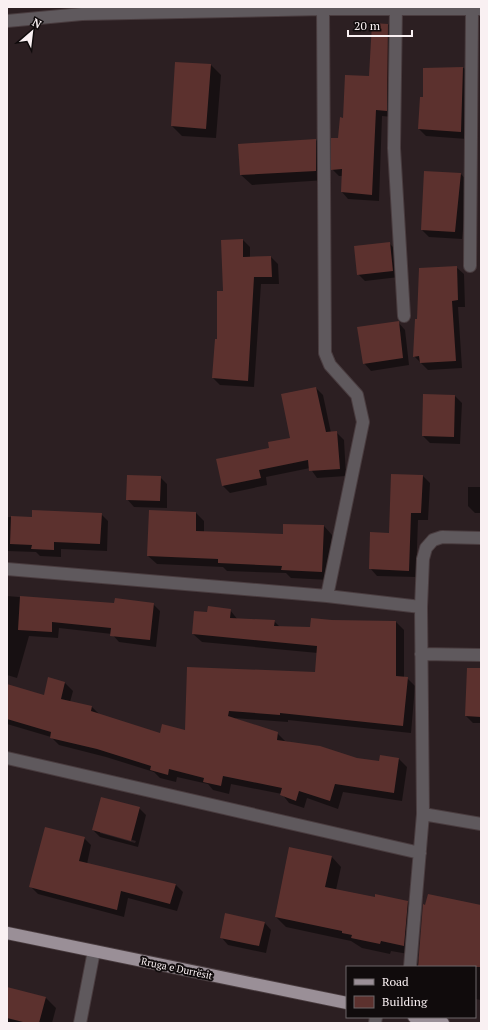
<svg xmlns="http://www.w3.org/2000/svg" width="488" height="1030" font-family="'PT Serif',serif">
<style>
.shadow{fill:#0007;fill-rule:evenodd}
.building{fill:#5c312e}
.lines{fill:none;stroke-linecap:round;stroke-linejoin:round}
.minor-casing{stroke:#493c3f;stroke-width:14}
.major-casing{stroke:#493c3f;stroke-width:14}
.minor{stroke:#5f595d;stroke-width:12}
.major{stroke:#9a8f97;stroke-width:12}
.labels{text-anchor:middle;stroke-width:4;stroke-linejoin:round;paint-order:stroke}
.street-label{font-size:10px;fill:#f9f0f2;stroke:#100b0c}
</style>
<rect width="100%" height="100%" fill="#2c1f22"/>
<path class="shadow" d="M388 24 394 31 393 117 382 116 379 201 348 199 342 192 343 176H339L332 169 344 119 370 77Z
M211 65 221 75 216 138 182 136 172 126Z
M424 68H464L471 75 467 139 426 136 419 129 424 98Z
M316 140 326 150V180L252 185 241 175Z
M461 174 468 182 462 239 429 237 422 230Z
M243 240 250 247V258L271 257 278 264 279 284H261L254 387 220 385 213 378 224 292Z
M389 243 396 250 399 277 365 281 358 274Z
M456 267 464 274 465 307H458L462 368 428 370 414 356Z
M398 322 405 330 409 365 371 371 364 363Z
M316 388 323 395 331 433 336 432 344 440 346 476 317 478 310 468 266 477 267 485 230 493 223 486 270 448 291 439Z
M455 396 462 403 460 444 430 443 423 436Z
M423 476 430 483 428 520H418L416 577 377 576 370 568Z
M160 477 167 484V508L134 507 127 499Z
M468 487H481V513H475L468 506Z
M196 513 204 521V532L284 535 324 526 332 535 330 580 291 578 286 573 227 571 223 567 157 564 148 556Z
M101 514 108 521 107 551 61 549V557L40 556 36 552 7 551V517L33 518Z
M7 596 115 605 153 604 160 611 156 647 119 642 112 634 59 628 58 638 29 636 17 678 7 675Z
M230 610 238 620 274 621 280 627 311 628 332 621 396 622 404 630V677L407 678 415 686 411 733 288 720V722L234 718 277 733 285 741 356 759 380 762 381 756 399 759 407 767 402 801 343 792 338 809 307 798 304 808 289 803 282 794 231 784 229 794 213 790 208 784 177 777 176 782 160 778 154 772 106 757 59 745 51 737 7 724V685L45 696 65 683 73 691 70 702 92 707 100 715 160 735 186 731 188 668 316 673 318 653 202 642 193 634 208 614Z
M481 674V723H473L466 716Z
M139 808 146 815 138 847 100 837 93 830ZM100 831 136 841 135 843 100 833Z
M84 838 91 845 87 864 176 885 183 892 177 911 128 898 124 917 38 894 30 886Z
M331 856 341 867 336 890 376 899 408 902 418 912 414 955 391 951 390 954 362 948 351 941 286 927 276 917Z
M264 922 271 930 266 953 228 945 221 937Z
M481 926V1000L475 999V967H417L421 949Z
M7 988 46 998 56 1008 52 1023H7Z"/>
<path class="building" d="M372 23 388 24 387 111 376 110 372 195 341 192 342 169 331 170V138H338L340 117 343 118 345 75 369 76Z
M175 62 211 64 206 129 171 126Z
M463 67 461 132 418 129 420 97H423V68Z
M316 139V171L240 175 238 144Z
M424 171 461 173 455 232 421 230Z
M243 239V257L271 256 272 277H254L248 381 212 378 215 339H217V291H223L221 240Z
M390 242 393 271 357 275 354 246Z
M457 266 458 300 452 301 456 361 420 363 419 356 413 357 415 319H417L419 268Z
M399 321 403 358 363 364 357 327Z
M316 387 326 432 337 431 340 469 309 471 308 460 259 470 261 478 222 486 216 459 269 448 268 442 290 438 281 394Z
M423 394 455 395 454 437 422 436Z
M391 474 423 475 421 513H411L409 571 369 569 370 532 389 533Z
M127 475 161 476 160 501 126 500Z
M32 510 102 513 100 544 54 542V550L31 549 32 545 10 544 11 516 32 517Z
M149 510 196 512V531L283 534V524L324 525 322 572 281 570 282 566 218 563V559L147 556Z
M20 596 114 603 115 598 154 603 150 640 110 636 111 628 52 622V632L18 630Z
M208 606 231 609 230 618 275 620 274 626 310 627 311 618 332 620 396 621V676L408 677 403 726 280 713V715L229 711 228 716 278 732 277 740 320 746 357 758 379 761 380 755 399 758 394 793 335 784 330 801 299 791 296 801 280 795 282 788 223 776 221 786 203 782 204 778 169 769 168 775 150 770 151 766 97 749 50 738 51 732 7 719V684L44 695 48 677 65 682 61 699 92 706 91 711 160 733 162 724 185 730 187 667 315 672 317 646 192 634 194 611 207 612Z
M467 668H481V717L465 716Z
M101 797 140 807 131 841 92 830Z
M45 827 85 837 79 861 176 884 170 904 121 891 117 910 29 887Z
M289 847 332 856 325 887 375 897V894L408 901 404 946 381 941 380 944 351 938 352 935 342 933V931L275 917Z
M428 894 481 905V967H418L423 904 425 905Z
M225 913 265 922 259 946 220 938Z
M7 987 46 997 39 1023H27L7 1018Z"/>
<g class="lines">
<g class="minor-casing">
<path id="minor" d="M396 7 394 148 404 316
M323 9 325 353 330 365 357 395 363 422 327 596
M7 21 82 14 323 9H481
M470 266 472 9
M7 569 327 596 421 607
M421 654 481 655
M7 758 420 853
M423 814 481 824
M410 967 423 814 421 607 423 559 426 548 433 540 442 537 481 538
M80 1023 94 951
M375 1023 376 1017"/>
</g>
<g class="major-casing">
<path id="major" d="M7 933 347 1003
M414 1017 443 1023"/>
</g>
<use href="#minor" class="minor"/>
<use href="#major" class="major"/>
</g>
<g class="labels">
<g class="street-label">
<text transform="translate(177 968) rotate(12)" y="4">Rruga e Durrësit</text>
</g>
</g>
<rect width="488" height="1030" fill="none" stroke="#f9f0f2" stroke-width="16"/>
<rect x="346" y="966" width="130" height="52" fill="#100b0c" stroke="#6d6768"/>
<rect x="354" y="979" width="20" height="6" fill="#9a8f97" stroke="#6d6768"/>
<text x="382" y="986" font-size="12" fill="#f9f0f2">Road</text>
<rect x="354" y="996" width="20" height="12" fill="#5c312e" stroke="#6d6768"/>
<text x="382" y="1006" font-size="12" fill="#f9f0f2">Building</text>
<g transform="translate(32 32) rotate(28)" stroke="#100b0c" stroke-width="3" paint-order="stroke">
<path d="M0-3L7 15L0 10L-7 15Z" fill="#f9f0f2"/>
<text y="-6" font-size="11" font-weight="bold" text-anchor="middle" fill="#f9f0f2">N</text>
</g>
<path d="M348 30v6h64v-6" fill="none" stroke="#f9f0f2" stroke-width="2"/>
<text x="354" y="30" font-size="12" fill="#f9f0f2" stroke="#100b0c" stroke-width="3" paint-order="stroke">20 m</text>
</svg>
